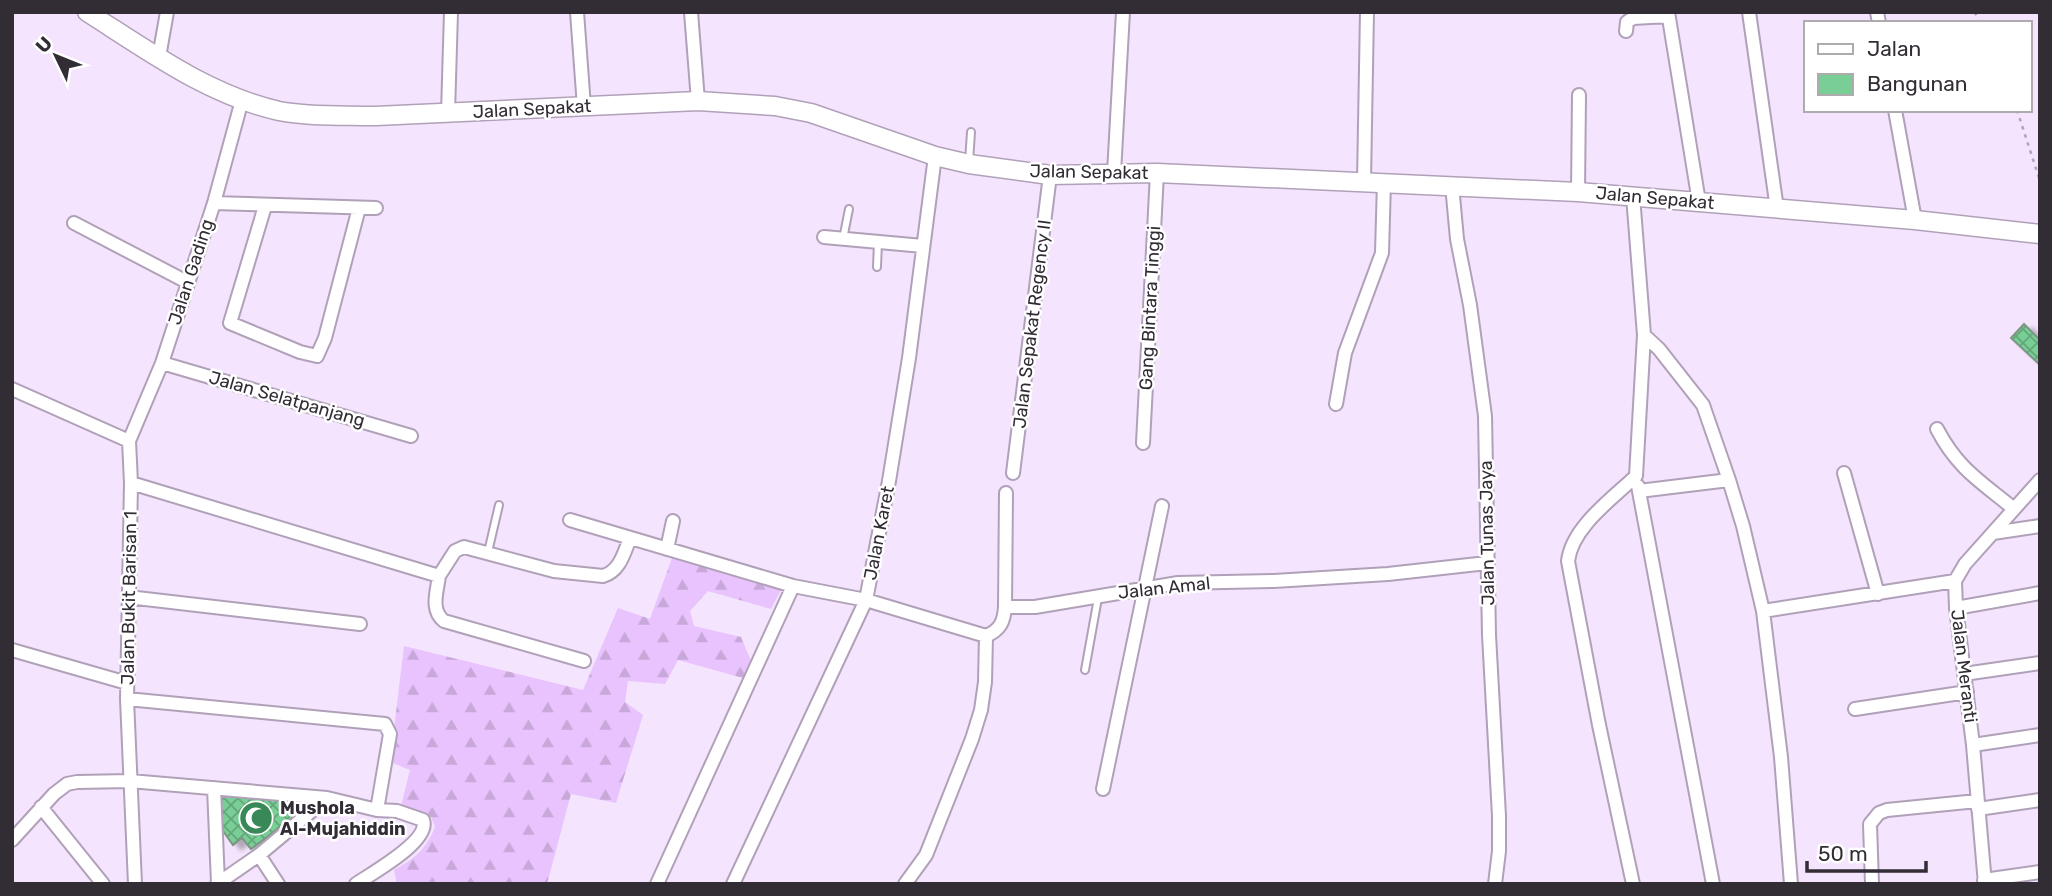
<svg xmlns="http://www.w3.org/2000/svg" width="2052" height="896" font-family="Rubik,sans-serif">
<style>
.forest{fill:url(#forest-firs)}
.building{fill:url(#building-cross-hatch);stroke:#7d9684;stroke-width:2;filter:url(#shadow)}
.lines{fill:none;stroke-linecap:round;stroke-linejoin:round}
.service-casing{stroke:#b0a1b9;stroke-width:10}
.minor-casing{stroke:#b0a1b9;stroke-width:16}
.secondary-casing{stroke:#b0a1b9;stroke-width:21}
.path{stroke:#b1a5b8;stroke-width:2.5;stroke-dasharray:3.5 5;stroke-linecap:butt}
.service{stroke:#fff;stroke-width:6}
.minor{stroke:#fff;stroke-width:12}
.secondary{stroke:#fff;stroke-width:18}
.labels{text-anchor:middle;stroke-width:5;stroke-linejoin:round;paint-order:stroke}
.street-label{font-size:18px;fill:#322c35;stroke:#fff}
.poi-label{font-size:18px;font-weight:bold;fill:#322c35;stroke:#fff;text-anchor:start}
</style>
<defs>
<pattern id="forest-firs" width="22" height="20" patternUnits="userSpaceOnUse" patternTransform="scale(1.75)"><rect width="22" height="20" fill="#e8c3fd"/><path d="M5 1l3.5 6h-7zM16 11l3.5 6h-7z" fill="#c7a8d9"/></pattern>
<pattern id="building-cross-hatch" width="8" height="8" patternUnits="userSpaceOnUse" patternTransform="scale(1.75)"><rect width="8" height="8" fill="#78ce95"/><path d="M0 0l8 8M0 8l8-8" fill="none" stroke="#63a77a"/></pattern>
<filter id="shadow"><feDropShadow dx="8" dy="4.5" stdDeviation="2" flood-color="#0004"/></filter>
</defs>
<rect width="100%" height="100%" fill="#f4e4fd"/>
<path class="forest" d="M672 558 783 586 771 609 708 591 690 611 694 626 741 637 751 661 743 678 678 660 665 684 628 681 625 702 643 715 616 803 571 794 547 884H397L394 870C416 858 426 849 435 827L431 817 401 806 410 770 390 762 404 646 583 690 618 608 650 619Z"/>
<path class="building" d="M2024 324 2040 340V365L2011 338Z
M221 794 289 797 300 812 251 849 242 838 233 845 218 824Z"/>
<g class="lines">
<g class="service-casing">
<path id="service" d="M969 162 971 132
M843 239 849 209
M877 267 878 242
M488 552 499 505
M1085 670 1098 598"/>
</g>
<g class="minor-casing">
<path id="minor" d="M577 12 584 107
M691 12 698 101
M1668 12 1699 202
M1749 12 1777 209
M1877 12 1879 23
M1626 31 1627 22 1633 18 1668 16
M159 57 167 12
M1895 110 1915 220
M448 113 451 12
M1114 173 1123 12
M1364 181 1367 12
M1452 185 1457 239 1470 305 1485 416 1489 635 1499 816V851L1495 884
M1578 192 1579 95
M214 203 376 208
M265 206 230 323 300 352 317 356 325 338 359 208
M74 223 187 282
M824 237 923 246
M1644 335 1659 349 1703 405 1729 480
M162 363 411 436
M12 389 129 441 131 483 127 699 135 884
M1336 404 1345 353 1382 253 1384 182
M1937 429C1958 469 1980 481 2014 509
M129 441 162 363 214 203 242 100
M1143 443 1157 173
M1013 473 1050 175
M1844 473 1878 594
M131 483 439 576C437 592 430 610 444 621L584 661
M1638 486 1713 884
M1639 491 1729 480 1743 526 1763 611 1781 757 1791 884
M570 520 793 586 866 600 986 636C1000 630 1004 622 1005 607H1035L1178 583 1274 581 1388 574 1487 563
M1993 533 2040 526
M667 549 673 521
M439 576 455 551 464 547 554 571 603 576C620 571 624 553 630 538
M128 597 360 624
M1005 607 1006 493
M1956 608 2040 593
M1763 611 1955 581
M12 650 127 683
M1964 674 2040 663
M127 699 385 724 390 734 377 810
M1855 709 1967 692
M1973 745 2040 735
M214 788 218 883
M1103 789 1162 506
M41 807 103 884
M1978 809 2040 800
M12 840 54 794 67 784 77 782 130 781 327 798 377 810 397 811 423 820C431 841 372 873 356 884
M259 855 278 884
M1984 880 2040 872
M217 884 259 855 327 798
M657 884 793 586
M733 884 866 600 889 481 909 358 935 156
M905 884 926 855 972 739 981 710 985 682 986 636
M1633 884 1599 725 1568 561C1572 527 1612 499 1636 476L1644 335 1633 196
M1872 884 1870 824 1879 813 1887 810 1977 801
M1985 884 1973 745 1956 608 1955 581 1965 564 2040 480"/>
</g>
<g class="secondary-casing">
<path id="secondary" d="M87 12C147 50 208 95 279 111 310 117 345 115 376 116L698 101 775 106 811 113 935 156 969 164 1050 175 1157 173 1578 192 1915 220 2040 234"/>
</g>
<path class="path" d="M1975 12 1979 23
M2017 110 2040 181"/>
<use href="#service" class="service"/>
<use href="#minor" class="minor"/>
<use href="#secondary" class="secondary"/>
</g>
<defs>
<g id="mosque-disc" transform="scale(1.75)"><circle r="9.5" fill="#398857" stroke="#fff"/><path d="M3.5-4.9A6 6 0 1 0 3.5 4.9A5 5 0 1 1 3.5-4.9Z" fill="#fff"/></g>
</defs>
<g fill-rule="evenodd">
<use href="#mosque-disc" x="256" y="818"/>
</g>
<g class="labels">
<g class="street-label">
<text transform="translate(532 109) rotate(-3)" y="6">Jalan Sepakat</text>
<text transform="translate(1089 172) rotate(1)" y="6">Jalan Sepakat</text>
<text transform="translate(1655 198) rotate(5)" y="6">Jalan Sepakat</text>
<text transform="translate(191 272) rotate(-72)" y="6">Jalan Gading</text>
<text transform="translate(1150 308) rotate(-87)" y="6">Gang Bintara Tinggi</text>
<text transform="translate(1032 324) rotate(-83)" y="6">Jalan Sepakat Regency II</text>
<text transform="translate(287 399) rotate(16)" y="6">Jalan Selatpanjang</text>
<text transform="translate(879 533) rotate(-79)" y="6">Jalan Karet</text>
<text transform="translate(1487 533) rotate(-91)" y="6">Jalan Tunas Jaya</text>
<text transform="translate(1164 588) rotate(-6)" y="6">Jalan Amal</text>
<text transform="translate(129 598) rotate(-89)" y="6">Jalan Bukit Barisan 1</text>
<text transform="translate(1964 666) rotate(83)" y="6">Jalan Meranti</text>
</g>
<g class="poi-label">
<text x="280" y="814">Mushola<tspan x="280" dy="21">Al-Mujahiddin</tspan></text>
</g>
</g>
<rect width="2052" height="896" fill="none" stroke="#322c35" stroke-width="28"/>
<rect x="1804" y="21" width="228" height="91" fill="#ffffff" stroke="#adabae" stroke-width="2"/>
<rect x="1818" y="44" width="35" height="10" fill="#ffffff" stroke="#adabae" stroke-width="2"/>
<text x="1867" y="56" font-size="21" fill="#322c35">Jalan</text>
<rect x="1818" y="74" width="35" height="21" fill="#78ce95" stroke="#adabae" stroke-width="2"/>
<text x="1867" y="91" font-size="21" fill="#322c35">Bangunan</text>
<g transform="translate(56 56) rotate(313)" stroke="#ffffff" stroke-width="5" paint-order="stroke">
<path d="M0-5L12 26L0 18L-12 26Z" fill="#322c35"/>
<text y="-10" font-size="19" font-weight="bold" text-anchor="middle" fill="#322c35">U</text>
</g>
<path d="M1807 861v10h119v-10" fill="none" stroke="#322c35" stroke-width="3.5"/>
<text x="1818" y="861" font-size="21" fill="#322c35" stroke="#ffffff" stroke-width="5" paint-order="stroke">50 m</text>
</svg>
